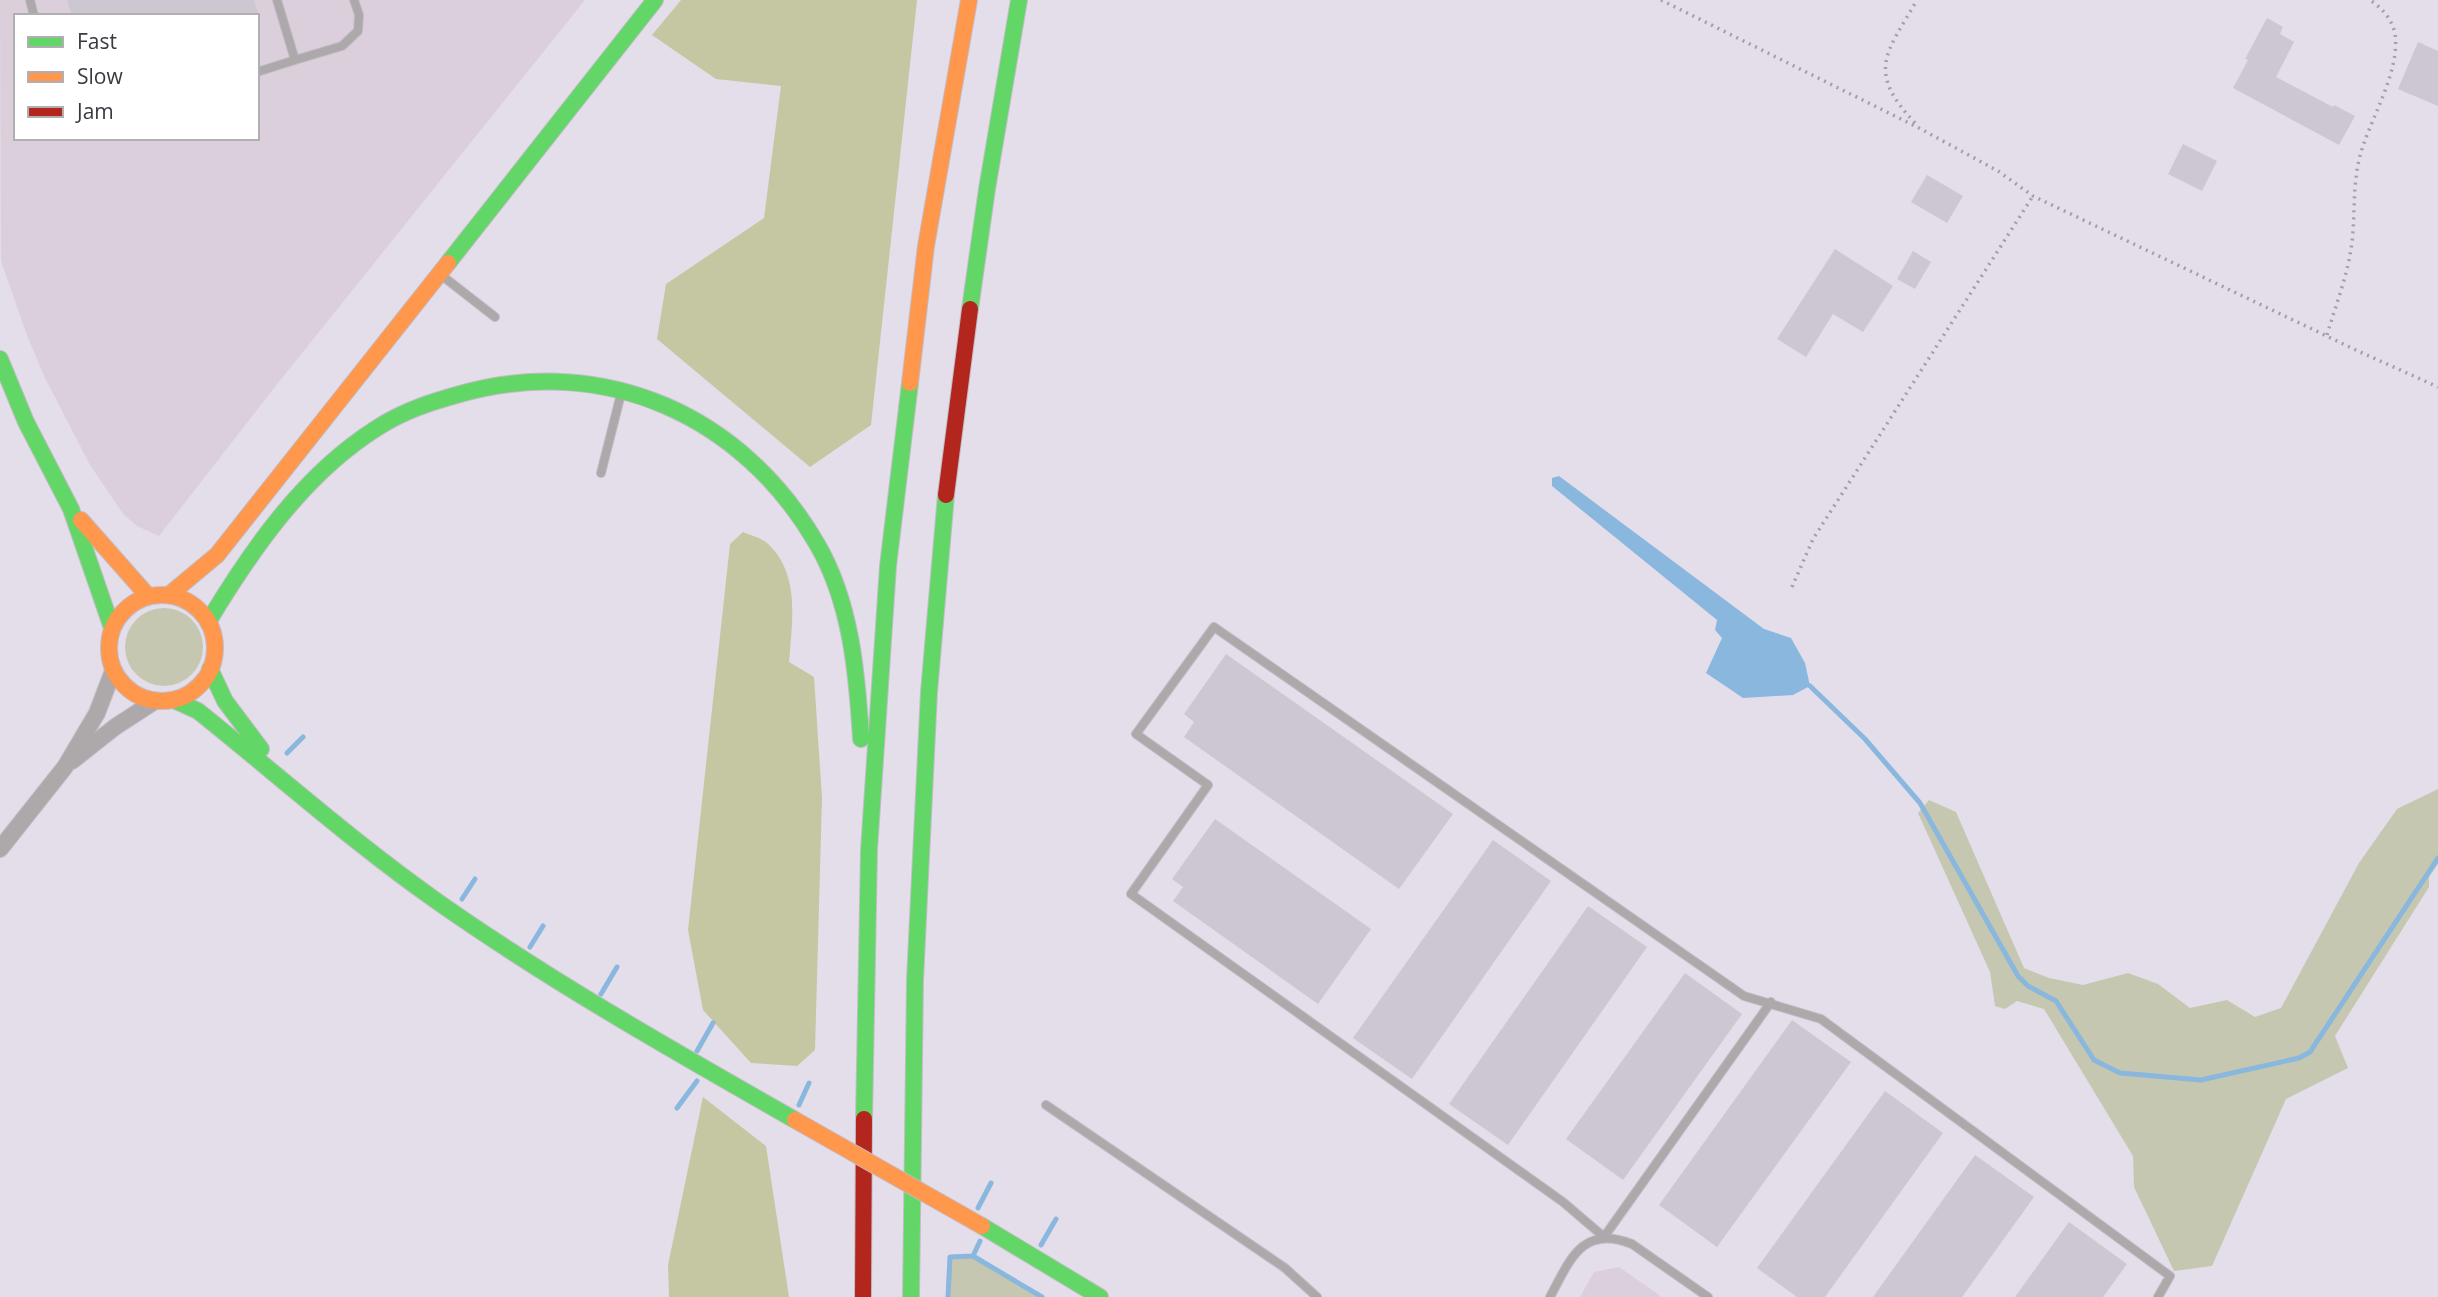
<svg xmlns="http://www.w3.org/2000/svg" width="2438" height="1297" font-family="'Open Sans',sans-serif">
<style>
.industrial{fill:#dbcfdc;fill-rule:evenodd}
.green{fill:#c6c7b1}
.forest{fill:#c5c7a2}
.water{fill:#8ab7de}
.lines{fill:none;stroke-linecap:round;stroke-linejoin:round}
.stream{stroke:#8ab7de;stroke-width:5}
.building{fill:#ccc7d1}
.lane-casing{stroke:#c2bdc7;stroke-width:10}
.street-casing{stroke:#c2bdc7;stroke-width:18}
.fast-casing{stroke:#c2bdc7;stroke-width:18}
.slow-casing{stroke:#c2bdc7;stroke-width:18}
.jam-casing{stroke:#c2bdc7;stroke-width:18}
.path{stroke:#a39fa3;stroke-width:3.5;stroke-dasharray:2 5;stroke-linecap:butt}
.lane{stroke:#ada8aa;stroke-width:8}
.street{stroke:#ada8aa;stroke-width:16}
.fast{stroke:#63d668;stroke-width:16}
.slow{stroke:#ff974d;stroke-width:16}
.jam{stroke:#b3261e;stroke-width:16}
.slow-bridge-casing{stroke:#c2bdc7;stroke-width:18;stroke-linecap:butt}
.slow-bridge{stroke:#ff974d;stroke-width:16}
</style>
<rect width="100%" height="100%" fill="#e4deea"/>
<path class="industrial" d="M0 0H585L274 388 159 536 137 526 124 515 90 465 45 378 28 338 1 261ZM16 16H257V138H16Z
M1619 1267 1662 1297H1580L1594 1272Z"/>
<path class="green" d="M125 647a39 39 0 1 1 78 0a39 39 0 1 1-78 0Z
M2438 789V864L2429 877V887L2335 1036 2348 1068 2286 1099 2212 1266 2174 1271 2134 1187 2133 1156 2044 1009 2017 1001 2005 1009 1995 1006 1990 972 1918 813 1929 800 1956 812 2024 968 2049 978 2083 985 2128 973 2158 984 2190 1008 2227 1000 2255 1017 2281 1008 2359 863 2397 809Z
M973 1256 1042 1297H948L950 1257Z"/>
<path class="forest" d="M681 0H917L871 425 810 467 657 339 666 284 764 218 781 86 716 79 652 35Z
M743 532C750 535 761 538 767 543 801 574 792 622 789 662L814 677 822 798 815 1050 797 1066 751 1063 703 1010 688 930 730 544Z
M703 1097 766 1146 789 1297H669L668 1265Z"/>
<path class="water" d="M1559 476 1764 629 1791 638 1805 663 1810 686 1793 695 1743 698 1706 673 1722 638 1715 630 1717 620 1552 486V478Z"/>
<g class="lines">
<path class="stream" d="M1810 686 1865 739 1920 803 2018 976 2028 986 2056 1001 2094 1060 2120 1073 2201 1080 2299 1058 2310 1052 2438 858
M287 753 303 737
M462 899 475 879
M530 947 543 926
M601 994 617 967
M697 1051 713 1023
M799 1105 809 1083
M677 1108 697 1081
M978 1208 991 1183
M1041 1245 1056 1219
M973 1256 980 1241
M948 1297 950 1257 973 1256 1042 1297"/>
</g>
<path class="building" d="M67 0H254L259 16H72Z
M2267 18 2283 27 2280 34 2294 42 2276 77 2333 107 2334 105 2355 116 2339 145 2233 88 2248 60 2245 59Z
M2418 42 2438 51V106L2398 89Z
M2183 144 2217 161 2202 191 2168 174Z
M1927 175 1963 196 1947 223 1911 202Z
M1835 249 1893 286 1863 332 1833 314 1806 357 1777 339Z
M1913 251 1931 262 1915 289 1897 279Z
M1226 654 1453 814 1399 889 1184 737 1194 722 1184 714Z
M1215 819 1371 929 1318 1004 1173 901 1183 887 1172 879Z
M1493 840 1551 881 1412 1079 1353 1038Z
M1588 906 1647 947 1508 1145 1449 1104Z
M1685 973 1742 1014 1623 1180 1566 1139Z
M1792 1020 1851 1062 1717 1247 1659 1205Z
M1885 1091 1943 1133 1825 1297H1797L1757 1268Z
M1975 1155 2034 1197 1962 1297H1873Z
M2069 1222 2127 1264 2103 1297H2015Z"/>
<g class="lines">
<g class="lane-casing">
<path id="lane" d="M30 0 34 16
M295 60 342 46 358 31 359 15 354 0
M257 72 295 60 277 0
M445 278 495 317
M601 473 620 398
M1771 1002 1604 1237 1563 1202 1131 894 1208 785 1136 734 1214 627 1744 996 1821 1019 2170 1276 2158 1297
M1046 1105 1285 1268 1317 1297
M1550 1297C1570 1260 1582 1224 1632 1244L1708 1297"/>
</g>
<g class="street-casing">
<path id="street" d="M72 761 115 727 155 701
M0 849 65 767 97 713 113 671"/>
</g>
<g class="fast-casing">
<path id="fast" d="M448 263 655 0
M970 309 987 189 1019 0
M0 359 26 422 71 509 112 628
M208 622C252 549 304 474 377 428 403 411 431 402 460 394 605 353 743 416 817 544 851 602 857 673 861 739
M210 669 225 701 261 749
M174 700 198 711C278 775 354 843 438 902 552 982 674 1051 795 1120
M864 1119 869 850 888 566 910 383
M982 1226 1100 1297
M911 1297 915 980 929 692 946 495"/>
</g>
<g class="slow-casing">
<path id="slow" d="M910 383 926 246 969 0
M81 520 148 596
M109 648a53 53 0 1 1 106 0a53 53 0 1 1-106 0Z
M169 595 217 555 448 263"/>
</g>
<g class="jam-casing">
<path id="jam" d="M946 495 970 309
M863 1297 864 1119"/>
</g>
<path class="path" d="M1661 0 1919 128 1998 171 2033 196 2358 351 2438 387
M1915 123C1866 71 1886 54 1917 0
M2327 335C2337 301 2351 267 2353 231 2355 202 2353 175 2363 146 2374 113 2400 69 2395 34 2392 19 2382 8 2370 0
M1792 587 1813 539 2033 196"/>
<use href="#lane" class="lane"/>
<use href="#street" class="street"/>
<use href="#fast" class="fast"/>
<use href="#slow" class="slow"/>
<use href="#jam" class="jam"/>
<g class="slow-bridge-casing">
<path id="slow-bridge" d="M795 1120 982 1226"/>
</g>
<use href="#slow-bridge" class="slow-bridge"/>
</g>
<rect x="14" y="14" width="245" height="126" fill="#ffffff" stroke="#b1afb3" stroke-width="2"/>
<rect x="28" y="37" width="35" height="10" fill="#63d668" stroke="#b1afb3" stroke-width="2"/>
<text x="77" y="49" font-size="21" fill="#3c3740">Fast</text>
<rect x="28" y="72" width="35" height="10" fill="#ff974d" stroke="#b1afb3" stroke-width="2"/>
<text x="77" y="84" font-size="21" fill="#3c3740">Slow</text>
<rect x="28" y="107" width="35" height="10" fill="#b3261e" stroke="#b1afb3" stroke-width="2"/>
<text x="77" y="119" font-size="21" fill="#3c3740">Jam</text>
</svg>
